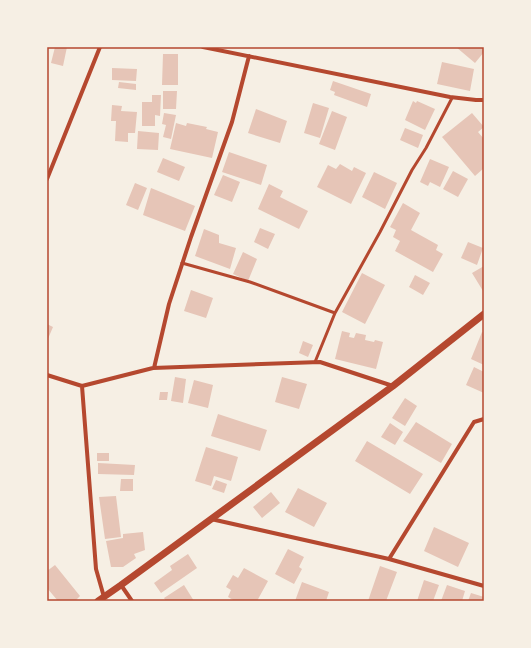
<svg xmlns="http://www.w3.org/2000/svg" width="531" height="648" font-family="Literata,serif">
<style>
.building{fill:#e6c5b7}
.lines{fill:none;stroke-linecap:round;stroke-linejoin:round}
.service{stroke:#b5482f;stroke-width:3}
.minor{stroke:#b5482f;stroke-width:4}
.tertiary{stroke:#b5482f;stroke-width:7}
.neatline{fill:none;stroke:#b5482f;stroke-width:1.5}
</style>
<rect width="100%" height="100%" fill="#f6efe4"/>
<path class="building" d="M55 47H67L63 66 51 63Z
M456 47H484V52L475 63Z
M163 54H178V85H162Z
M442 62 474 69 470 91 437 84Z
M112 68 137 69 136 81 112 80Z
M333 81 371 94 367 107 334 95 335 92 330 90Z
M119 82 136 84V90L118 88Z
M163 91H177L176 109H163Z
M152 95H161L160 116 155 115V126H142V102H152Z
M413 101 416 103 417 101 435 109 425 130 405 120Z
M313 103 329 108 320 138 304 133Z
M112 105 122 106 121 111 137 112 135 133H128V142L115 141 116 121H111Z
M256 109 287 121 280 143 248 133Z
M332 111 347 117 335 150 319 144Z
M164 113 176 115 171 139 163 137 166 125 162 124Z
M472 113 484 127 478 132 484 139V168L475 176 442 137Z
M176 123 186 126 187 123 207 127 206 129 218 132 212 158 170 149Z
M405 128 423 135 418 148 400 140Z
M138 131 159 133 158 150 137 149Z
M229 152 267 165 261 185 222 172Z
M163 158 185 167 179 181 157 172Z
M430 159 449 167 440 187 430 182 428 186 420 182Z
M340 164 352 171 354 167 366 173 351 204 317 187 328 165 336 169Z
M453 171 468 179 458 197 443 189Z
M374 172 397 183 385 209 362 197Z
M223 175 240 182 232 202 214 195Z
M135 183 147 188 138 210 126 205Z
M269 184 283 191 280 197 308 211 299 229 258 209Z
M151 188 195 206 185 231 143 215Z
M403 203 420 213 411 230 438 245 436 250 443 254 433 272 395 251 400 241 393 237 396 230 390 227Z
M260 228 275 234 268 249 254 242Z
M204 229 219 235V243L236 248 230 269 195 256Z
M468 242 483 248 477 265 461 258Z
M243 252 257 259 248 281 233 274Z
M484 266V291H483L472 273Z
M362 273 385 285 365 324 342 312Z
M415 275 430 283 423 295 409 287Z
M191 290 213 298 206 318 184 311Z
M47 324 53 327 47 341Z
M342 331 350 333 349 337 354 338 356 333 366 335 365 340 374 342 375 340 383 342 376 369 335 359Z
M482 332 484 333V365L471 359Z
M303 341 313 345 308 357 299 353Z
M474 367 484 372V393L466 385Z
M175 377 186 379 183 403 171 401Z
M282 377 307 384 299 409 275 402Z
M194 380 213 385 208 408 188 403Z
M160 392H168L167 400H159Z
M405 398 417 406 405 426 392 418Z
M218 414 267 430 260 451 211 436Z
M416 422 452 444 441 463 403 441Z
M390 423 403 432 395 445 381 437Z
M367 441 423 474 410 494 355 461Z
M206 447 238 457 231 481 214 476 211 486 195 481Z
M97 453H109V461H97Z
M98 463 135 465 134 475 98 474Z
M121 479H133V491H120Z
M216 480 227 484 224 493 212 489Z
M298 488 327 503 314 527 285 512Z
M271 492 280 503 262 518 253 507Z
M116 496 121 537 105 539 99 497Z
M434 527 469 543 458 567 424 551Z
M143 532 145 550 134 554 136 558 123 567H111L106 541 123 538V534Z
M288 549 304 557 299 567 302 569 294 584 275 574Z
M188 554 197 568 161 593 154 583 172 570 170 566Z
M55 565 80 596 75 601H58L47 588V571Z
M380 566 397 572 386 601H368Z
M244 568 268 581 257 601H235L228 597 231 590 226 587 233 575 238 578Z
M424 580 439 585 433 601H417Z
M302 582 329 592 326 601H295Z
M184 585 194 601H166L164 598Z
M447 585 465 591 462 601H441Z
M471 593 484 597V601H468Z"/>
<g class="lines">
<path class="service" d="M182 263 250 282 335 313
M315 362 335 313 380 232 412 170 426 148 452 98"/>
<path class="minor" d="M203 47 450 97 476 100H484
M47 179 100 47
M154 368 169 304 191 237 232 122 249 56
M47 375 82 386 153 368 320 362 393 386
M82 386 96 569 104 597
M211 519 389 559 484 586
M389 559 474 422 484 419
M121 585 132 601"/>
<path class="tertiary" d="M98 601 121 585 393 386 484 314"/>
</g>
<rect width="531" height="648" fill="none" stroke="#f6efe4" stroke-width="96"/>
<rect x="48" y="48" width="435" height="552" class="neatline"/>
</svg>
